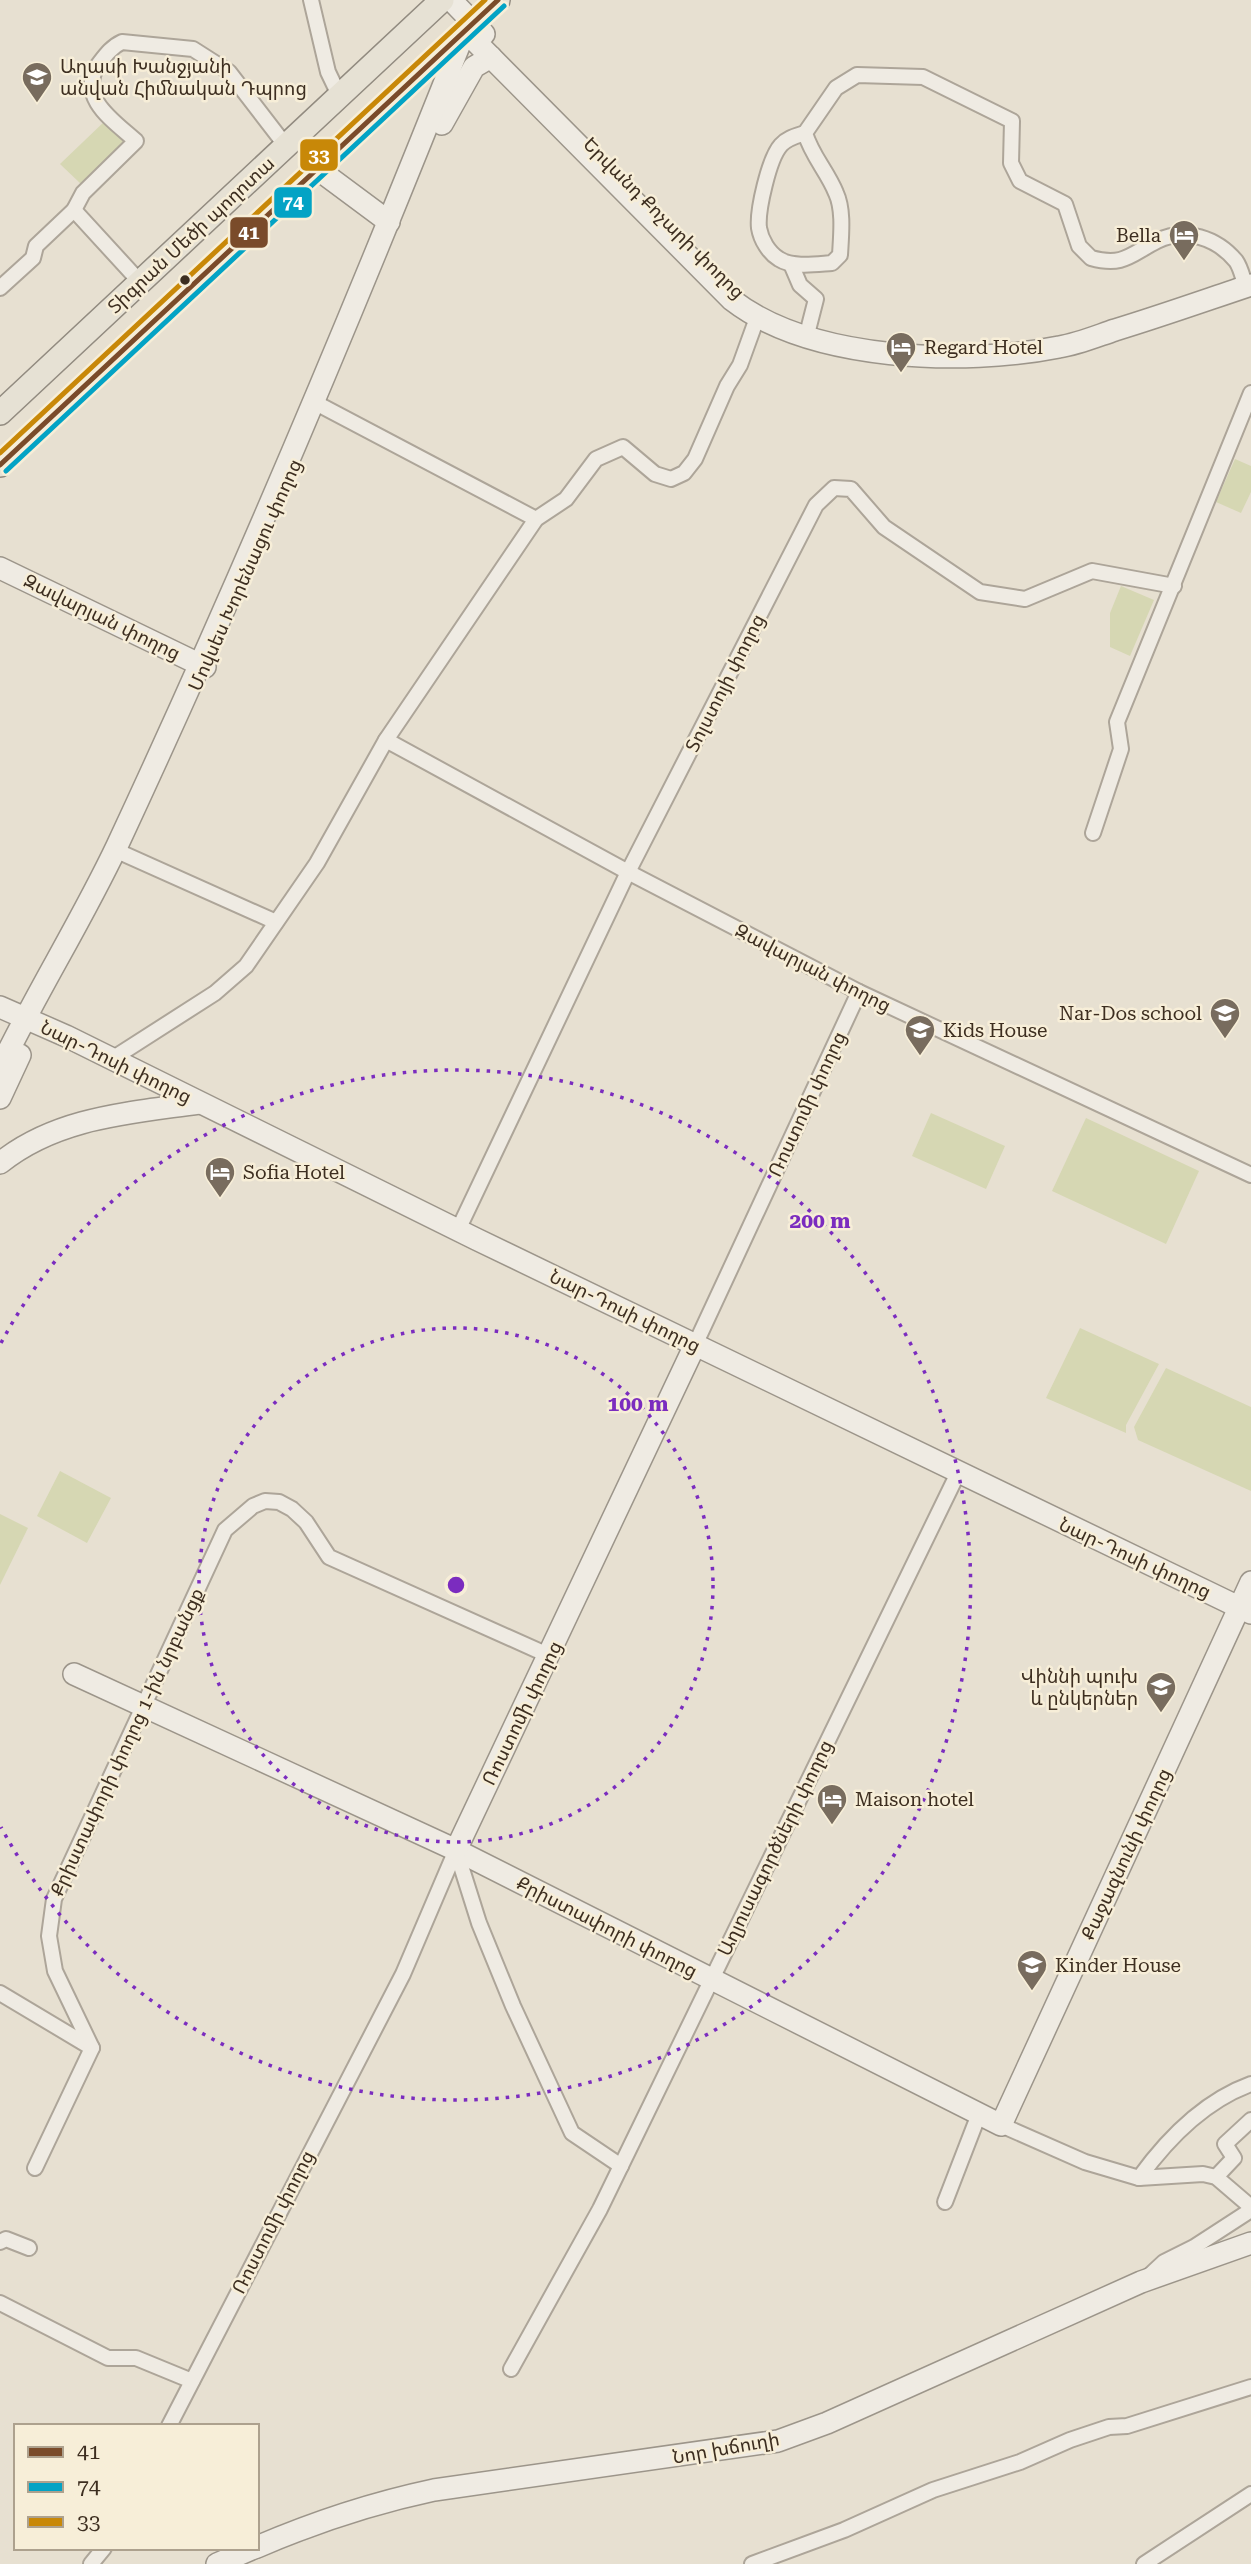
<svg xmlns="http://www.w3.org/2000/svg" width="1251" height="2564" font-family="'Roboto Serif','Noto Sans Armenian',serif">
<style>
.green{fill:#d6d7b3}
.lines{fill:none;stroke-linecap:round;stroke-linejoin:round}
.street-casing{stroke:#ada599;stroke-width:18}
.secondary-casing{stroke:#9c958a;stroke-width:24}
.primary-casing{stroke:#928b80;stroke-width:26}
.street{stroke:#efebe3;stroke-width:14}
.secondary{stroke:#efebe3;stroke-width:21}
.primary{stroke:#e6e1d4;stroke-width:23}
.bus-1-casing{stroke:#f7eed8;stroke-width:10}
.bus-2-casing{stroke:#f7eed8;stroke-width:10}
.bus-3-casing{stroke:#f7eed8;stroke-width:10}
.bus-1{stroke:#7a4b2a;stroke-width:5}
.bus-2{stroke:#03a3c5;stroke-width:5}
.bus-3{stroke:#c88808;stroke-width:5}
.ring{fill:none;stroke:#7b2cbf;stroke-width:3.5;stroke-dasharray:3.5 7}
.bus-dot{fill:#3d2e20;stroke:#f7eed8;stroke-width:2.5}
.labels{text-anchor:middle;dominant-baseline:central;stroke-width:5;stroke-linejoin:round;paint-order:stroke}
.poi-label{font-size:19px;fill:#3d2e20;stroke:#f7eed8;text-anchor:start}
.street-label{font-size:19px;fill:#3d2e20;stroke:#f7eed8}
.centre{fill:#7b2cbf;stroke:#f7eed8;stroke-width:3.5}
.ring-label{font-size:21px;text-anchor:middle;font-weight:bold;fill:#7b2cbf;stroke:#f7eed8;stroke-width:5;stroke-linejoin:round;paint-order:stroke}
.line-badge{stroke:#f7eed8;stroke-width:2.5}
.badge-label{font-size:19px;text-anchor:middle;font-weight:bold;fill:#fff}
</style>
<rect width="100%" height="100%" fill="#e7e0d1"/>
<g class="green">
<path d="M106,120l20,19 -45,45 -21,-20z"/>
<path d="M1235,459l16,7v26l-10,21 -25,-11z"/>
<path d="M1121,586l33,14 -24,56 -20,-9v-34z"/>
<path d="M931,1113l74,33 -19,43 -74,-33z"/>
<path d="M1086,1118l113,53 -33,73 -114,-53z"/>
<path d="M1080,1328l79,36 -33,61v8l-80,-35z"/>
<path d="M1166,1368l85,39v84l-113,-51 -4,-13z"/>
<path d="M60,1471l51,27 -24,45 -50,-27z"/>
<path d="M0,1514l28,14 -28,57z"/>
</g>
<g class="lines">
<g class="street-casing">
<g id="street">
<path d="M311,0l17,72 12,25"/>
<path d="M805,133c-9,3 -18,5 -24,12 -12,13 -24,66 -22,83 2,12 10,25 20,31 14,9 38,5 53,4l8,-8c1,-19 4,-45 -4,-62 -9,-22 -24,-37 -31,-60l31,-45 21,-13 66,2 89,44 -1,42 9,18 45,23 14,42 12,12c33,9 40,-4 66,-17 28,-14 60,-3 79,20 5,7 7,18 10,26"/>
<path d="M74,210l66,72"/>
<path d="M791,264l9,21 16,14 -10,39"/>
<path d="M0,288l33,-30 3,-12 38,-36 9,-17 53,-52c-22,-20 -59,-43 -38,-76 7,-9 13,-18 24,-23l71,7 36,23 57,74"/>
<path d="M314,402l222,117"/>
<path d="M386,740l242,132 231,120 392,183"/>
<path d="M1093,833l28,-84 -4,-27 134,-329"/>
<path d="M115,850l161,72"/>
<path d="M112,1059l103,-66 31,-27 71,-103 69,-123 150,-221 30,-20 30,-40 27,-12 32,27 16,5 13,-6 11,-14 32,-73 13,-21 17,-47"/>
<path d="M458,1230l170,-358 188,-367 18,-17 17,1 33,38 96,65 45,7 67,-28 82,15"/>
<path d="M695,1345l164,-353"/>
<path d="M456,1850l23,73 34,83 59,127 49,33"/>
<path d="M0,1993l92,55"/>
<path d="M1001,2125l84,37 54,16 64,-4 13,3 35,30"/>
<path d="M35,2168l57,-120 -37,-77 -6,-35 5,-37 171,-369 28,-24 12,-5 14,1 13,7 14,13 23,35 221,99"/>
<path d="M1216,2177l18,-19 -9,-14 26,-24"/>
<path d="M1139,2178c29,-40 65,-77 112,-94"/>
<path d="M945,2202l34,-88"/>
<path d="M0,2242l6,-3 23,9"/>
<path d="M1150,2275l14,-13 30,-15 57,-37"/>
<path d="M0,2303l108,55h28l56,23"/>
<path d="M511,2369l89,-160 358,-736"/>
<path d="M169,2426l234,-452 53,-124"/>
<path d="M91,2564l13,-16"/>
<path d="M752,2564l92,-34 89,-40 87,-28 50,-22 39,-13 18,-1 124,-39"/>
<path d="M1144,2564l107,-70"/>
</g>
</g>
<g class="secondary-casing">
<g id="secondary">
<path d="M451,0l33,34"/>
<path d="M442,124l32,-57 17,-10"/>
<path d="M319,170l70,52"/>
<path d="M0,568l205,99"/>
<path d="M0,1007l66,29 410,203 775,374"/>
<path d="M0,1068c36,-75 81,-146 117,-222 125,-268 239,-540 348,-815l267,269c79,61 232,66 327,47 19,-3 38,-11 56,-17 46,-14 91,-30 136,-45"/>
<path d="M0,1098l20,-43"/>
<path d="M0,1163c57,-46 130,-50 199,-60"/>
<path d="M74,1674l382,176 545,275 250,-543"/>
<path d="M456,1850l239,-505"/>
<path d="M257,2547c58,-25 116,-44 177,-57l344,-49 49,-18 314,-141 110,-39"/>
<path d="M217,2564l37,-16"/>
</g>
</g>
<g class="primary-casing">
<g id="primary">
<path d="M0,413l442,-413"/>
<path d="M0,465l498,-465"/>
</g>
</g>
<use href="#street" class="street"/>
<use href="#secondary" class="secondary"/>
<use href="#primary" class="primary"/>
<g class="bus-1-casing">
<path id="bus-1" d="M0,465l498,-465"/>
</g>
<g class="bus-2-casing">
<path id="bus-2" d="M6,471l498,-465"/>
</g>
<g class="bus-3-casing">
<path id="bus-3" d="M0,453l485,-453"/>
</g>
<use href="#bus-1" class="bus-1"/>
<use href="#bus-2" class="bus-2"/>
<use href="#bus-3" class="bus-3"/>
</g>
<g class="ring">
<circle cx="456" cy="1585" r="257"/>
<path d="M1 1343A515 515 0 1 1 1 1827"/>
</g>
<defs>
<g id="school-pin" transform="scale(1.575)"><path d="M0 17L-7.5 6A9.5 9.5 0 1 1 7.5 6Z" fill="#786c5e" stroke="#f7eed8"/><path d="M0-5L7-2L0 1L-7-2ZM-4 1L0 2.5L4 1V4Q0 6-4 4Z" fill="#fff"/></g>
<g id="hotel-pin" transform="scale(1.575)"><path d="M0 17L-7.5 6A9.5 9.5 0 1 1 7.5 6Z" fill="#786c5e" stroke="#f7eed8"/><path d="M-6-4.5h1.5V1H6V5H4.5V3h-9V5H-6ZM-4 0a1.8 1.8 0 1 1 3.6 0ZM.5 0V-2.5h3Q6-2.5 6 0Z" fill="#fff"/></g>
</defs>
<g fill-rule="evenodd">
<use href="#school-pin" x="37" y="77"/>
<use href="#hotel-pin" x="1184" y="235"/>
<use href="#hotel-pin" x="901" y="347"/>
<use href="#school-pin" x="1225" y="1013"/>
<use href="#school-pin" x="920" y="1030"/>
<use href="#hotel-pin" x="220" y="1172"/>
<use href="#school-pin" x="1161" y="1687"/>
<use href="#hotel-pin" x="832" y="1799"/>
<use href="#school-pin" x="1032" y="1965"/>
</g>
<circle class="bus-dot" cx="185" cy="280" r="6"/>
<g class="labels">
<g class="poi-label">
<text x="60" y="66">Աղասի Խանջյանի<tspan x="60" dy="22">անվան Հիմնական Դպրոց</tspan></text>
<text x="1161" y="235" text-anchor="end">Bella</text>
<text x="924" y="347">Regard Hotel</text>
<text x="1202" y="1013" text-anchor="end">Nar-Dos school</text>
<text x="943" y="1030">Kids House</text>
<text x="243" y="1172">Sofia Hotel</text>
<text x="1138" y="1676" text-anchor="end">Վիննի պուխ<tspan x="1138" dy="22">և ընկերներ</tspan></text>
<text x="855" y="1799">Maison hotel</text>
<text x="1055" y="1965">Kinder House</text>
</g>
<g class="street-label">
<text transform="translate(664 218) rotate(45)">Երվանդ Քոչարի փողոց</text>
<text transform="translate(191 235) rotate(-43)">Տիգրան Մեծի պողոտա</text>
<text transform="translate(245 575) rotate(-66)">Մովսես Խորենացու փողոց</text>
<text transform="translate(102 617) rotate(26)">Զավարյան փողոց</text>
<text transform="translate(725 683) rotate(-63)">Տոլստոյի փողոց</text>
<text transform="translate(813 968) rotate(27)">Զավարյան փողոց</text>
<text transform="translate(116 1062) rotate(26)">Նար-Դոսի փողոց</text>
<text transform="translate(807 1104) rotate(-65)">Ռոստոմի փողոց</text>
<text transform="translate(625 1311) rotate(26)">Նար-Դոսի փողոց</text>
<text transform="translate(1135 1558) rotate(25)">Նար-Դոսի փողոց</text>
<text transform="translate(522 1713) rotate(-64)">Ռոստոմի փողոց</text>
<text transform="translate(127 1742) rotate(-65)">Քրիստափորի փողոց 1-ին նրբանցք</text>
<text transform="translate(775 1848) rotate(-64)">Աղյուսագործների փողոց</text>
<text transform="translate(1126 1854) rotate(-65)">Քաջազնունի փողոց</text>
<text transform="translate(607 1927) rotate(27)">Քրիստափորի փողոց</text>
<text transform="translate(273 2222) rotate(-63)">Ռոստոմի փողոց</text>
<text transform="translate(726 2448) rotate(-10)">Նոր խճուղի</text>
</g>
</g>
<circle cx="456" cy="1585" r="10" class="centre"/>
<g class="ring-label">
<text x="820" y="1228">200 m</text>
<text x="638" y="1411">100 m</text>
</g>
<g class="line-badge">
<rect x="299" y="138" width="40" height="34" rx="7" fill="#c88808"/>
<rect x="273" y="186" width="40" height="33" rx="7" fill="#03a3c5"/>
<rect x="229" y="216" width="40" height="33" rx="7" fill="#7a4b2a"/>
</g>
<g class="badge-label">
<text x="319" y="162">33</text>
<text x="293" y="209">74</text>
<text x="249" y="239">41</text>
</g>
<rect x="14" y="2424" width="245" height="126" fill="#f7eed8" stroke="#ada18e" stroke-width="2"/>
<rect x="28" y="2447" width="35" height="10" fill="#7a4b2a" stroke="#ada18e" stroke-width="2"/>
<text x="77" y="2459" font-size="21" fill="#3d2e20">41</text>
<rect x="28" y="2482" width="35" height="10" fill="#03a3c5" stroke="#ada18e" stroke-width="2"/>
<text x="77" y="2494" font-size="21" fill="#3d2e20">74</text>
<rect x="28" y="2517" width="35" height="10" fill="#c88808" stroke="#ada18e" stroke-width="2"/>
<text x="77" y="2529" font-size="21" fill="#3d2e20">33</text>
</svg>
